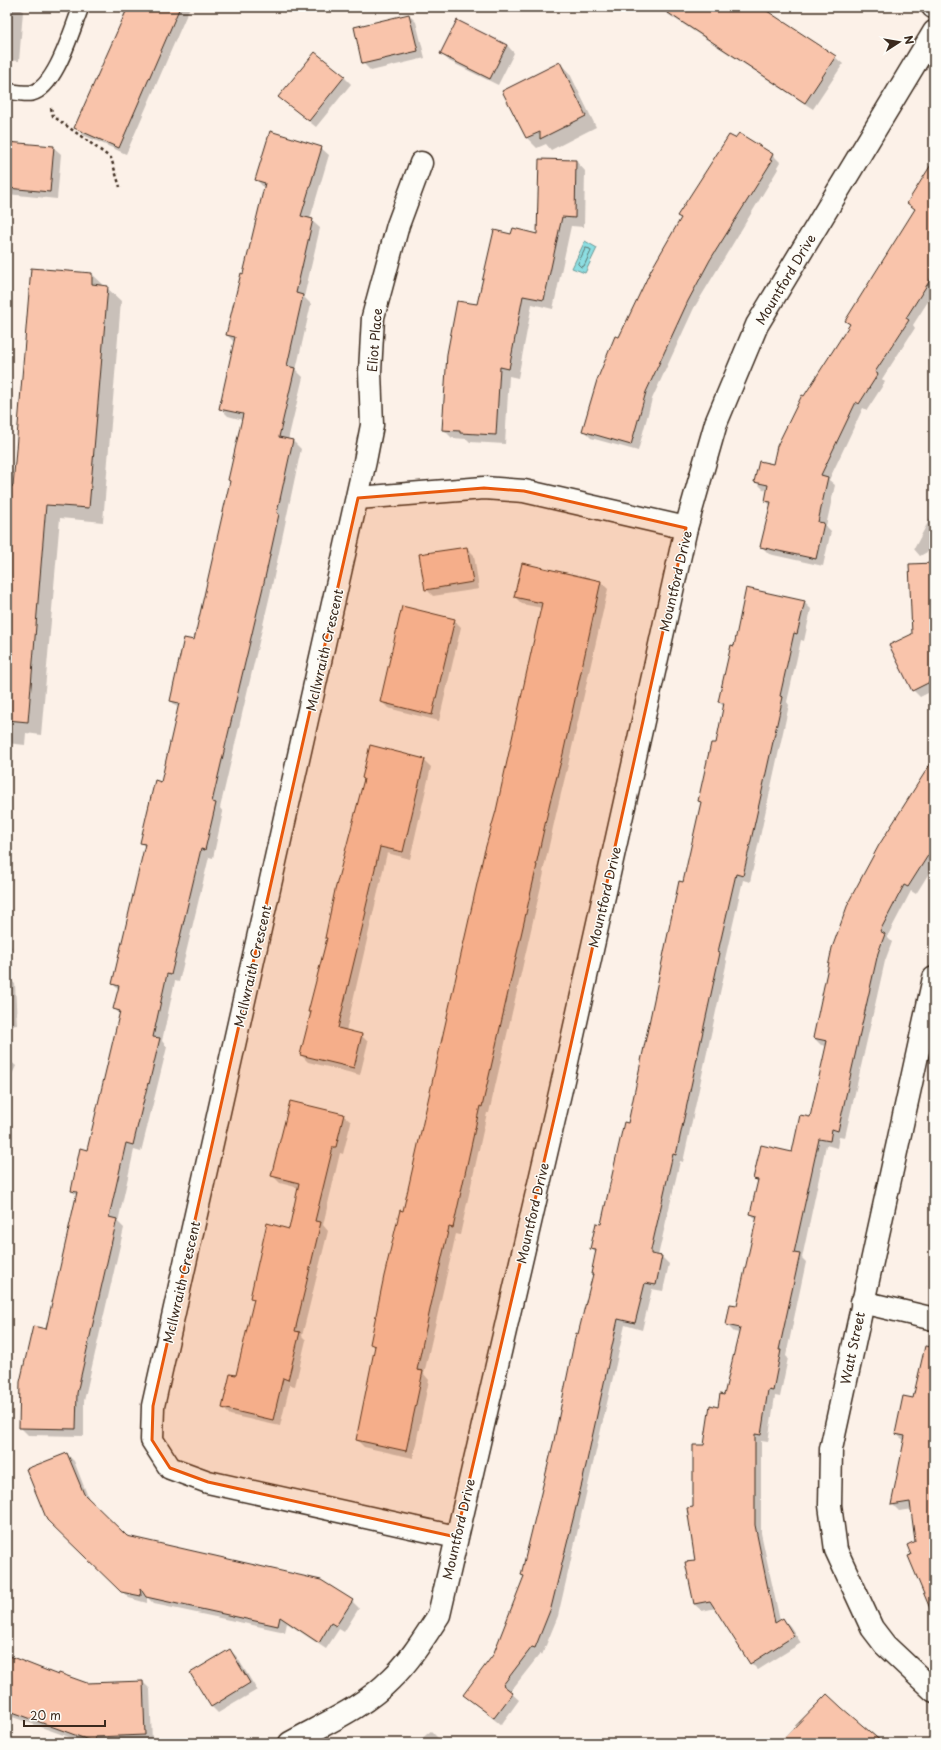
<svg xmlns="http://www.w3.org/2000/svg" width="941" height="1750" font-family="'Playpen Sans',sans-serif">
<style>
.water{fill:#8cdee2;stroke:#6c9694}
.shadow{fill:#0003}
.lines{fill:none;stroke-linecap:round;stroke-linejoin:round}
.shore{stroke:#5b726c;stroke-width:1}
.building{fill:#f9c4ab;stroke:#3b2a1e}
.service-casing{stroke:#3b2a1e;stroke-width:18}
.minor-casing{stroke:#3b2a1e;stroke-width:25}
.secondary-casing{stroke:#3b2a1e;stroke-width:25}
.path{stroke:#3b2a1e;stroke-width:2.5;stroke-dasharray:3 3;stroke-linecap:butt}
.service{stroke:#fdfcf7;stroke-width:15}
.minor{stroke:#fdfcf7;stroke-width:22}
.secondary{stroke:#fdfcf7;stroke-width:22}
.marked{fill:#e8590c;fill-opacity:0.2;stroke:#e8590c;stroke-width:3;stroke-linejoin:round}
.labels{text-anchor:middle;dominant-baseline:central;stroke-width:3;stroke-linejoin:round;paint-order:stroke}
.street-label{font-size:13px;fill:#3b2a1e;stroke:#fdfcf7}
</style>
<rect width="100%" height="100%" fill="#fcf1e8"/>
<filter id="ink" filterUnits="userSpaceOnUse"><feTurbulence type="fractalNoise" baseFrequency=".025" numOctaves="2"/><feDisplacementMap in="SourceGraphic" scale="8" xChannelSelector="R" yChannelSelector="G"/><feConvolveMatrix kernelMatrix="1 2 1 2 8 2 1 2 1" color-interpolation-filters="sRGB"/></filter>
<g filter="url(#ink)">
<path class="water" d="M585,241l12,7 -12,25 -13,-5z"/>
<g class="shadow">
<path d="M7,7h12l4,4 -4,50 -12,-1z"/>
<path d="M127,7h63l-64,147 -43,-19 -7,-7 49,-111 -2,-1z"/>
<path d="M653,7h106l76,50 8,7 -30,45 -153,-100 -1,2z"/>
<path d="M409,15l7,7 9,36 -54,13 -8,-8z"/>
<path d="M507,45l7,8 -16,32 -49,-24 -7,-7z"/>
<path d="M560,63l10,11 26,53 -45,23 -5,-6 -9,4 -10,-10 -23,-46z"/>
<path d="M344,77l7,7 -35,43 -29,-23z"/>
<path d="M739,134l34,21 7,7 -3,5 1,2 -84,139 -42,91 -14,52 -47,-13 -7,-7 35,-92 62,-120 -3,-3z"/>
<path d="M7,143l46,4 8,7 -4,45 -50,-5z"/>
<path d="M321,148l8,7 -19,64 10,9 -16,69 7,7 -15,66 7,7 -15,63 5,1 8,8 -31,146 -50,213 3,4 -10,46 -4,-1 -30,125 -4,-1 -13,60 5,6 -26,105 -7,-2 -16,72 6,6 -40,173v35l-56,-1 -8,-8 27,-97 30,-134 -5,-5 16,-40 32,-136 -5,-6 4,-19 -6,-6 32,-137 -4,-4 21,-60 17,-74 -8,-8 24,-59 36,-160 12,-62 -15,-4 -8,-8 15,-65 -8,-8 17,-60 20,-87 -7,-8z"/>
<path d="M540,160l36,1 9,10 -1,56 -13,-1 -18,83 -21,-5 -14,74 -9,-2 -4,68 -35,-2 -3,-3 -15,-1 -9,-9 35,-124 34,-69 26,-1z"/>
<path d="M934,162v130l-21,33 2,3 -33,51 3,3 -18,28 -4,-2 -34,72 6,5 -9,41 5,5 -8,35 -54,-12 -8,-8 10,-40 -5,-5 2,-11 -5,-1 -7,-7 18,-17 30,-68 46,-72 -4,-4 69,-111 -7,-7z"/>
<path d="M92,274l29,27 -18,221 -43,-4 -19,217 -15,-2 -1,12 -18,-2v-256h7z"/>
<path d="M934,511v37l-14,8 -6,-7z"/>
<path d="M467,548l7,7 5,34 -46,7 -7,-7z"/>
<path d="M522,564l79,18 7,7 -39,172 -12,49 -14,62 1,1 -55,240h-2l-27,122 -4,-1 -32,140 5,6 -16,78 -49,-11 -7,-7 19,-91 -5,-5 33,-132 93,-401 45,-203 -20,-4 -7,-7z"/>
<path d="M934,564v126l-14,7 -7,-7v-56z"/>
<path d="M804,602l7,7 -7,32 -3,-1 -14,62 2,3 -39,177 -7,-2 -18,79 2,2 -44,201 -3,-1 -22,95 4,1 7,7 -6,27 -11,-2 -10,41 -17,-5 -67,291 -16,39 -2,-1 -30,38 9,8 -18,25 -37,-30 30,-40 30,-77 -2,-3 71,-300 -1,-2 4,-20 -4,-4 9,-24 27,-101 74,-320 -2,-3 17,-56 7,-38 -5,-5 16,-55z"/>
<path d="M454,620l7,7 -22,94 -51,-13 -7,-7z"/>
<path d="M424,760l7,7 -21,92 -23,-6 -41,178 15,4 7,7 -8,33 -52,-13 -7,-7 10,-42 -2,-2 56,-231 -2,-2z"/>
<path d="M934,766v99l-18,29 -5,-3 -24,46 5,5 -7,19 -40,176 -6,-1 -2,12 -11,-3 -24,113 4,4 -20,94 2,2 -8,39 -5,-1 -7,46 -7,-1v92l19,88 3,-2 7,7 11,17 -43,27 -7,-7 -35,-55 -14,3 -8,-7v-97l11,-61 20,-50 15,-63 -6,-1 -7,-7 11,-18 19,-87 -6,-6 7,-32 -4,-3 38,-25 18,-36 17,-72 -6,-1 -7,-7z"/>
<path d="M7,941l5,7 -5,3z"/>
<path d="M7,977l8,7 2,41 -10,1z"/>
<path d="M7,1058l9,8 -9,19z"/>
<path d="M343,1115l8,7 -8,32 -3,-1 -17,72 5,6 -26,105 4,4 -11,46 -5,-1 -10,41 -50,-11 -7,-7 14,-32 18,-74 -3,-4 37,-68 10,-42 -19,-5 -7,-7z"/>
<path d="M934,1385v196l-22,-25 4,-14 -4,-33 -13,2 -7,-7 13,-63 -9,-7 18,-35z"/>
<path d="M67,1454l7,7 16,41 37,35 225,64 7,7 -15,24 -5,-3 -13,20 -39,-26 -2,9 -131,-28 -7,-7v6l-18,-5 -82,-79z"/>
<path d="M230,1650l7,7 20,33 -39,23 -7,-7z"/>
<path d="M7,1656l52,21 27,7 57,-2 7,7 2,53 -66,1 -79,-28z"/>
<path d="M866,1728l18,15h-94l75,-14z"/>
<path d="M431,1731l12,12h-27z"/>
</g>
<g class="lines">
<path class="shore" d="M586,248l4,1 1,2 -7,15 -3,1 -3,-3z"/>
</g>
<g class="building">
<path d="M128,7h52l-61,141 -45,-20z"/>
<path d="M659,7h102l75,49 -31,47z"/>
<path d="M409,14l9,37 -56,13 -8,-37z"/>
<path d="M457,20l50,25 -17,34 -50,-25z"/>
<path d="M315,52l30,24 -36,45 -31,-24z"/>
<path d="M560,62l26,54 -46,23v-7l-14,6 -24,-47z"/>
<path d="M270,131l52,16 -21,69 12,3 -17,74 7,2 -16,71 8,2 -16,69 14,3 -16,73 2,1 -16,73 -51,215 4,1 -11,47 -4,-1 -30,126 -4,-1 -14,63 7,1 -11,46 -1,-1 -15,62 -7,-2 -17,74 8,2 -40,174 -1,36 -57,-1 1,-46 13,-56 13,3 31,-137 -6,-1 9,-43 7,2 33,-139 -7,-2 6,-23 -7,-2 33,-140 -5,-1 7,-30 8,-33 6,2 18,-79 -9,-2 14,-63 10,2 36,-159 -2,-1 15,-66 -24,-5 16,-72 -9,-2 15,-62 2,1 22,-91 -10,-3z"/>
<path d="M739,133l34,21 -3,6 2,1 -62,99 -22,41 -42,91 -15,53 -49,-14 15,-51 18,-44 4,1 32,-67 30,-52 -4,-2 52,-81 6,3z"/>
<path d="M7,142l47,4 -4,46 -43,-4z"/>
<path d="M539,159l37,1 -1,58 -13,-1 -18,83 -21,-4 -14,73 -9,-2 -4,68 -36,-2v-2l-18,-1 5,-76 10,-53 20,3 17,-74 17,4 2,-6 24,6z"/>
<path d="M934,160v114l-28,44 3,2 -34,52 3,2 -19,30 -3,-2 -35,73 7,2 -10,45 6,1 -8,36 -56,-12 11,-45 -6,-1 3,-16 -14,-3 5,-21 14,3 4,-18 25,-51 2,1 46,-72 -5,-3 70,-112 -8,-6z"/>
<path d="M31,268l61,5v11l16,2 -19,222 -43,-3 -18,217 -21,-2v-234h6z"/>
<path d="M467,547l6,35 -48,8 -6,-36z"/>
<path d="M522,563l79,18 -38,173 -13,48 -14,63h1l-55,242 -2,-1 -27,122 -4,-1 -18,78 -14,65 6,1 -17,80 -50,-11 19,-94 -5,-2 14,-68 16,-66 3,1 81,-358 12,-42 46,-208 -28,-6z"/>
<path d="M934,563v117l-22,11 -23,-46 23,-11 -3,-70z"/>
<path d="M746,588l59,13 -8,33 -3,-1 -14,63 3,1 -40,179 -7,-2 -18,78 2,1 -44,202 -3,-1 -22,96v4l11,2 -6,29 -11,-2 -10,40 -17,-4 -35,160 -32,129 -16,40 -3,-1 -29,38 10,8 -19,25 -31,-23 30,-40 31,-79 -3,-1 33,-135 22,-107 2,1 15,-60h-2l5,-24 -6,-1 6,-26 5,1 23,-102 4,1 51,-242 4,1 18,-80 -3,-1 13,-58h5l8,-40 -6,-1 13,-57 3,1z"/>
<path d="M402,606l53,13 -23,96 -52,-13z"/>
<path d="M370,745l55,14 -22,93 -23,-5 -15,64 1,1 -28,116 24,6 -8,34 -54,-13 11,-43h-3l19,-74h-2l10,-48 29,-111 -2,-1z"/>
<path d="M934,758v88l-26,41 -4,-2 -24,46 5,3 -7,19 -40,178 -6,-2 -2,12 -11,-2 -25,114 6,1 -21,96h2l-8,41 -5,-1 -7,45 -6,-1v91l20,98 8,-5 11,18 -44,28 -40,-63 -16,3 -9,-42 10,-1 -8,-53 6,-1v-62h11l6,-40 8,2 2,-13 4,1 16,-67 -14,-3 4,-21 7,1 20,-89 -7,-2 8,-34 -5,-1 8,-34 31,7 8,-37 10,2 17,-76 -14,-3 19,-90 17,-47 30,-56z"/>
<path d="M290,1101l54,13 -8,33h-3l-18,74 6,1 -26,109 5,1 -12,48 -5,-2 -10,42 -51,-12 8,-34 6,1 18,-76 -4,-1 17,-75 22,6 10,-46 -28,-7z"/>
<path d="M925,1346l9,1v271l-26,-62 3,-1 -4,-10 8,-4 -5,-39 -19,3 14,-69 -10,-2 8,-38 10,2z"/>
<path d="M67,1453l17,41 43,42 194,44 32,20 -17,26 -5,-3 -12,20 -39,-26 -2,9 -132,-29 -6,-9 1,8 -20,-4 -74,-72 -21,-51z"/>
<path d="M230,1649l20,34 -39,24 -21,-34z"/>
<path d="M7,1655l51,20 1,-2 28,10 56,-2 2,54 -50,2 -1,5 -87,-32z"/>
<path d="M827,1694l15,14 41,35h-104z"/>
</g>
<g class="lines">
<g class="service-casing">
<path id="service" d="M7,91c7,1 17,3 25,2 24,-6 40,-64 49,-86"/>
</g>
<g class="minor-casing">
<g id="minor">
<path d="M421,163l-23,62 -25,92 -3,55 2,53 -7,36 -212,945 -1,34 18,28 38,14 248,55"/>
<path d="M358,498l126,-10 40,3 162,37"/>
<path d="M934,978l-103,471 -1,56 6,45 36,78 13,17 49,46"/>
<path d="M862,1302l72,17"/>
<path d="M290,1743c34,-19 74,-36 101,-64 19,-18 33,-41 48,-64l122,-526 125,-561 30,-105 41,-98 177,-293"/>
</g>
</g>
<g class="secondary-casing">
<path id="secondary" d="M933,7h1"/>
</g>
<path class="path" d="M51,108l2,8 58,42 9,29"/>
<use href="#service" class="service"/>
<use href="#minor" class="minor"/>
<use href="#secondary" class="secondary"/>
</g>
</g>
<path class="marked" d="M484,488l40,3 162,37 -125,561 -105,448 -248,-55 -38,-14 -18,-28 1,-34 205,-908z"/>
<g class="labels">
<g class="street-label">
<text transform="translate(785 279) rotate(-59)">Mountford Drive</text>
<text transform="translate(374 340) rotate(-85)">Eliot Place</text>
<text transform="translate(675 581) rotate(-77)">Mountford Drive</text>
<text transform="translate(324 650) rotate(-77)">McIlwraith Crescent</text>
<text transform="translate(604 897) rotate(-77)">Mountford Drive</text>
<text transform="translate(252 966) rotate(-77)">McIlwraith Crescent</text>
<text transform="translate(532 1213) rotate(-77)">Mountford Drive</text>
<text transform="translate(181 1282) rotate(-77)">McIlwraith Crescent</text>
<text transform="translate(852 1348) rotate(-78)">Watt Street</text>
<text transform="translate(458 1529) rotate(-77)">Mountford Drive</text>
</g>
</g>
<rect width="941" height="1750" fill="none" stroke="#fdfcf7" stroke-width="24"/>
<rect x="12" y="12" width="917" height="1726" fill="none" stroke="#3b2a1e" stroke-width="1.5" filter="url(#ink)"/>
<g transform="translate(899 42) rotate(78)" stroke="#fdfcf7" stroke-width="3" paint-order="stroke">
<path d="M0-3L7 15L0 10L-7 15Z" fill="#3b2a1e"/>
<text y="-6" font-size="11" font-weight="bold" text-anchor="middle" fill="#3b2a1e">N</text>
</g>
<path d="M24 1720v6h81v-6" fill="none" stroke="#3b2a1e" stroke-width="2"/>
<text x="30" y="1720" font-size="12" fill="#3b2a1e" stroke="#fdfcf7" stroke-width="3" paint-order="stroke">20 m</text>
</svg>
